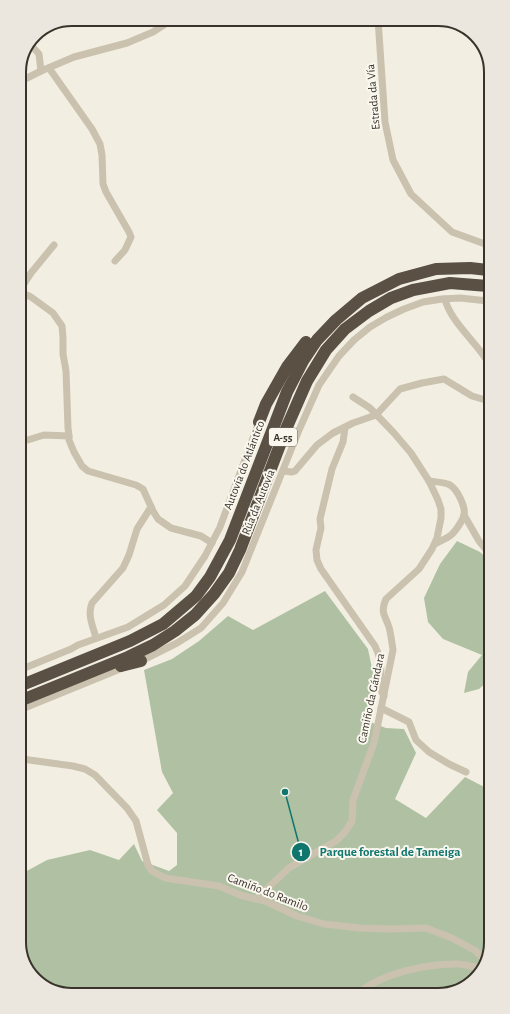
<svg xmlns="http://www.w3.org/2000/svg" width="510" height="1014" font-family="'Alegreya Sans',sans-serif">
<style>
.green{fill:#b0c1a3}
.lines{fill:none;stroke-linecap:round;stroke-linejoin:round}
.minor{stroke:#cac2ae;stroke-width:7}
.motorway{stroke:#5a5044;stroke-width:12}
.labels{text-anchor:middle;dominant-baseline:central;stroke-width:4;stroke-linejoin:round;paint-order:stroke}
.shield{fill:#faf7ef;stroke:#736e66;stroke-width:1}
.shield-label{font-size:11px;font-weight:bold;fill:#39332c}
.street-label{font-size:12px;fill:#39332c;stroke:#faf7ef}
.rim{fill:none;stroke:#39332c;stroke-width:2}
.leader{fill:none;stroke:#0f766e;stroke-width:1.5}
.callout-dot{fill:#0f766e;stroke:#faf7ef;stroke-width:1.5}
.mark-label{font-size:12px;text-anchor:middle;font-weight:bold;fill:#fff}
.callout-label{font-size:13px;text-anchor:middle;font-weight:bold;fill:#0f766e;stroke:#faf7ef;stroke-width:4;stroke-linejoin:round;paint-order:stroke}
</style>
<rect width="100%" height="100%" fill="#f2efe2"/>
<g class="green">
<path d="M457,541l23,11 9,8 1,119 -11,10 -15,4 4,-21 14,-17 -39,-16 -15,-17 -4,-24 16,-34z"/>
<path d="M325,591l43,58 5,24 2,23 -5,26 16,6 18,1 12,24 -21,46 31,19 39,-41 25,13 1,152 -9,30 -24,19 -390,4 -28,-11 -17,-22v-89l24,-13 43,-10 29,10 15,-16 8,17 27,10 8,-6v-32l-20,-23 16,-17 -11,-21 -18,-102 28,-11 27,-18 29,-25 25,14z"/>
</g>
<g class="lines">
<g class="minor">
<path d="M378,19l7,103 8,38 18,34 41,38 33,12 3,1"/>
<path d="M427,19l22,3"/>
<path d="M30,44l9,10 2,17"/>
<path d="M49,68l43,61 8,15 2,11 1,29 3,8 23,40 2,5 -6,13 -10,11"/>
<path d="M19,82l22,-11 33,-14 53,-14 26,-11 20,-13"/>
<path d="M20,290l11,-17 23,-28"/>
<path d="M20,292l11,5 22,16 9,13 1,12v16l3,17 2,57 1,8 -25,-1 -23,7"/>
<path d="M445,299c5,22 31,43 43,63"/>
<path d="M345,428l-2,14 -11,27 -12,50 1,9 -5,22 1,10 4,9 54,77c4,8 6,16 6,25 0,11 -4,14 3,25"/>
<path d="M69,436v4l5,12 8,14 6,5 48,14 7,4 10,22 5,8 13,9 30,8 11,7"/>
<path d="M283,471l9,1 3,-1 22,-26 16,-12 20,-10 23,-8 24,-26 22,-6 22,-4 28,17 17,5"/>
<path d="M429,481c7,1 15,1 21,4 7,4 16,22 14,30 -1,5 -9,17 -13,20 -5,4 -11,6 -16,9"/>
<path d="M464,515l15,26 10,12"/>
<path d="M96,638c-3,-12 -9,-23 -4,-35l31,-35 6,-13 8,-26 14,-22"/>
<path d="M139,662l38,-19 24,-15 22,-25 19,-31 57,-142 20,-45 20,-29 15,-16 16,-13 17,-10 17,-8 19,-7 19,-3 18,-1 28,3"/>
<path d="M22,669l49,-20 7,-4 50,-18 36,-22 21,-19 20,-30 15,-29 39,-105"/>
<path d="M381,708l28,14 7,18 13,12 20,12 17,8"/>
<path d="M22,709l103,-42"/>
<path d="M22,759l51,7 12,3 10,6 32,33 9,13 12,44 4,6 13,7 54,8 21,9 25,6 32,15 27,8 36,4 31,1 35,-1 26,10 24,13 9,10"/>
<path d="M256,899l33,-31 24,-14 23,-13 9,-9 7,-11 1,-21 21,-57 19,-93c-1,-7 -2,-15 -4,-23 -4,-12 -9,-14 -3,-28l33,-30 13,-20 5,-11 4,-20v-9l-3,-9 -9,-19 -18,-28 -17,-20 -24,-25 -17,-11"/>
<path d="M360,992c23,-19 66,-28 96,-28 8,0 18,3 27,5"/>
</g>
<g class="motorway">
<path d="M259,422l7,-18 21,-37 19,-25"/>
<path d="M121,666l20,-5"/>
<path d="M22,685l108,-44 33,-17 33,-28 14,-19 20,-37 57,-148 16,-31 14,-21 19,-20 26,-22 37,-19 37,-10 34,-1 18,2"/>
<path d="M22,700l106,-43 25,-12 22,-14 20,-16 19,-21 15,-21 11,-23 46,-121 21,-48 19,-31 19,-21 24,-18 22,-13 22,-8 37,-7 38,3"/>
</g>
</g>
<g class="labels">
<rect class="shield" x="269" y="428" width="28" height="18" rx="3"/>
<g class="shield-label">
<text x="283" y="437">A-55</text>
</g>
<g class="street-label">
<text transform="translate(373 97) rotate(-95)">Estrada da Vía</text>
<text transform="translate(244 465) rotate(-69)">Autovía do Atlántico</text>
<text transform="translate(258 502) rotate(-68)">Rúa da Autovía</text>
<text transform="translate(371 698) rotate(-78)">Camiño da Gándara</text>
<text transform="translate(268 892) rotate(21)">Camiño do Ramilo</text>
</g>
</g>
<path d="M0 0H510V1014H0ZM72 26H438A46 46 0 0 1 484 72V942A46 46 0 0 1 438 988H72A46 46 0 0 1 26 942V72A46 46 0 0 1 72 26Z" fill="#ebe7df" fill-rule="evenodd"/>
<path class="rim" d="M72 26H438A46 46 0 0 1 484 72V942A46 46 0 0 1 438 988H72A46 46 0 0 1 26 942V72A46 46 0 0 1 72 26Z"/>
<path class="leader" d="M285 792L301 852"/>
<g class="callout-dot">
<circle cx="285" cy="792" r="4"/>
<circle cx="301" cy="852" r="10"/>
</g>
<g class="mark-label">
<text x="301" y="856">1</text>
</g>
<g class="callout-label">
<text x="390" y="856">Parque forestal de Tameiga</text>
</g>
</svg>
